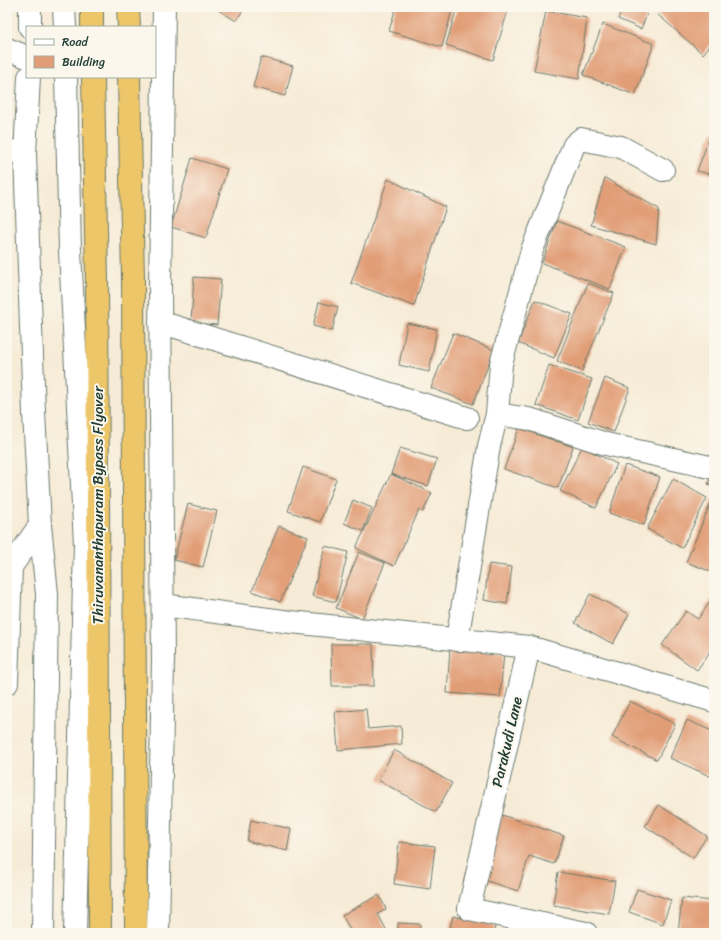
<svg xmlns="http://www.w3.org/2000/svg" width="721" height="940" font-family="Sriracha,sans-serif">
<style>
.building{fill:#e19d76}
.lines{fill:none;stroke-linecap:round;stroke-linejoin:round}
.minor-casing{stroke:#6a7a6d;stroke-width:24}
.tertiary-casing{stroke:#6a7a6d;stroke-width:24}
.trunk-casing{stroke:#6a7a6d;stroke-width:24}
.minor{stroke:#fff;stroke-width:22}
.tertiary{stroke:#fff;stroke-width:22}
.trunk{stroke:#ecc669;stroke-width:22}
.labels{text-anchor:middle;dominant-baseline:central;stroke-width:4;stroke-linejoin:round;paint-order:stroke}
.street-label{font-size:15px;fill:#1f3d34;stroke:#fbf7ec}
</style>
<rect width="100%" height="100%" fill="#fbf7ec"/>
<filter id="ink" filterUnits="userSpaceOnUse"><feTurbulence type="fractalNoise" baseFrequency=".025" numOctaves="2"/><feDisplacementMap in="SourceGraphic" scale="8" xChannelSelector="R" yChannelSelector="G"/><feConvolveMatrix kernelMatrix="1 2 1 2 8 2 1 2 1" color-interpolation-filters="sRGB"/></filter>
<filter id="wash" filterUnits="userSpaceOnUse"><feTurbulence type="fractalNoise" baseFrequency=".012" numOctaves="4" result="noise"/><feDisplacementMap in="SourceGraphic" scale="16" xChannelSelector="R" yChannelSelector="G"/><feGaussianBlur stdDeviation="0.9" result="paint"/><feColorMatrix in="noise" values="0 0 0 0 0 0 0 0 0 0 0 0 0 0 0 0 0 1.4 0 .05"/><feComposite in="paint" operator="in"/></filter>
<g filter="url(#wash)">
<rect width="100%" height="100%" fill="#f6ebd6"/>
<g id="blocks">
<g class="building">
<path d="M214,7h31l-9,14z"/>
<path d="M396,7h57l-11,40 -53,-16z"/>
<path d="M457,7h52l-16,53 -47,-15z"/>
<path d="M623,7h27l-9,22 -23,-10z"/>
<path d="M663,7h51v34l-11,13 -46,-40z"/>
<path d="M546,11l41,7 -8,61 -45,-8z"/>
<path d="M603,24l51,20 -19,51 -52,-20z"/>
<path d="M261,57l32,9 -8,30 -32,-9z"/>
<path d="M712,131l2,1v43l-17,-4z"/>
<path d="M192,158l35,11 -21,69 -35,-11z"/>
<path d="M605,178l54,31 -3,35 -65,-19z"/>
<path d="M388,179l58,28 -32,99 -63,-23z"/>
<path d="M557,221l69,26 -16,42 -68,-26z"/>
<path d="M194,277l27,2 -4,46 -26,-2z"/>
<path d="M588,283l26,10 -32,78 -25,-10z"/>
<path d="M535,300l37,14 -18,44 -36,-15z"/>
<path d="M319,302l19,5 -6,24 -19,-5z"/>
<path d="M407,323l30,6 -8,43 -30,-7z"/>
<path d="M453,333l41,17 -21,54 -42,-16z"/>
<path d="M549,365l43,14 -14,41 -42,-15z"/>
<path d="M605,378l25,10 -16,44 -26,-10z"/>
<path d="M519,428l54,19 -15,41 -54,-19z"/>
<path d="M582,447l35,17 -21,44 -36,-17z"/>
<path d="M400,448l37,11 -9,27 -37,-12z"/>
<path d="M625,465l35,12 -16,48 -35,-12z"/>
<path d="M303,467l33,12 -16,43 -32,-11z"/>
<path d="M391,474l41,19 -9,19 -4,-2 -25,56 -38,-18z"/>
<path d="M711,477l3,1v8l-6,-2z"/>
<path d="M673,479l34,19 -25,50 -35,-19z"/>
<path d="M714,495v71l-2,6 -26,-10z"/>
<path d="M353,500l19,8 -9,23 -19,-8z"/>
<path d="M188,504l29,7 -14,56 -29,-7z"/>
<path d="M279,526l29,11 -28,65 -28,-11z"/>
<path d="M325,546l23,6 -12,50 -24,-6z"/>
<path d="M359,552l26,11 -23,56 -26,-11z"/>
<path d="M489,564l23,3 -5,37 -23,-4z"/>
<path d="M590,594l39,20 -16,30 -38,-21z"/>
<path d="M714,596v50l-17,24 -35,-25 24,-34 12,8z"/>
<path d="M331,644h42l1,42h-42z"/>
<path d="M450,648l54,5 -4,44 -53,-4z"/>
<path d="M630,701l45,23 -18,36 -45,-23z"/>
<path d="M366,709l2,20 33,-3 1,18 -64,6 -3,-38z"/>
<path d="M687,720l27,12v46l-44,-20z"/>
<path d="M394,750l58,33 -16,29 -58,-32z"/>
<path d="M659,805l48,31 -14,22 -48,-32z"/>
<path d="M502,815l62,21 -10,28 -25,-8 -11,35 -37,-12z"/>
<path d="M251,820l40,9 -4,22 -40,-10z"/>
<path d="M399,842l36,4 -5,43 -36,-5z"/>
<path d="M558,872l57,9 -6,33 -56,-9z"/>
<path d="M637,889l34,11 -8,24 -34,-12z"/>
<path d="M379,895l7,14 -8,5 10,19h-36l-10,-18z"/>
<path d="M682,898l32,3v25h-3v7h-33z"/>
<path d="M453,916l42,9 -1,8h-45z"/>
<path d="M398,923l22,1v9h-22z"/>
</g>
</g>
</g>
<g filter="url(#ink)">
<use href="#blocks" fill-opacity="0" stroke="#6a7a6d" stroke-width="1"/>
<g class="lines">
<g class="minor-casing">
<g id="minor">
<path d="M7,49l20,8"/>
<path d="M7,150l18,4"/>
<path d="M663,170l-42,-23 -40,-8 -7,6 -42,105 -31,114 -4,50 32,5 77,25 108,24"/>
<path d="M160,322l307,96"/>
<path d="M163,605l128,17 238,25"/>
<path d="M457,640l32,-194 8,-32"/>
<path d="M7,683l4,-116 29,-42"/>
<path d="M586,933l-117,-24 60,-262 185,54"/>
</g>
</g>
<g class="tertiary-casing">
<g id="tertiary">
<path d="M30,7v20"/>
<path d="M64,7l1,20"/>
<path d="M29,77l-4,77 9,259 6,112 7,69 -4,339"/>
<path d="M66,77l4,174 15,293 -10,389"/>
<path d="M158,933l5,-273 -3,-372 4,-281"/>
</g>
</g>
<g class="trunk-casing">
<g id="trunk">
<path d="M92,7v20"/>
<path d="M128,7l1,20"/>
<path d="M93,77l4,204 3,652"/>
<path d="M129,77l4,202 3,654"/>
</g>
</g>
<use href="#minor" class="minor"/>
<use href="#tertiary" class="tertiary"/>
<use href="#trunk" class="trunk"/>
</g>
</g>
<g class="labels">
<g class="street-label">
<text transform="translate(98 505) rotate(-90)">Thiruvananthapuram Bypass Flyover</text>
<text transform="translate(507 742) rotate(-77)">Parakudi Lane</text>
</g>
</g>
<rect width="721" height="940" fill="none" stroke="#fbf7ec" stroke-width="24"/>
<rect x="26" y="26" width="130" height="52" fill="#fbf7ec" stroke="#a3ada2"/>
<rect x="34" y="39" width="20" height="6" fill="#ffffff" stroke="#a3ada2"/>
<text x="62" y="46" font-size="12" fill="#1f3d34">Road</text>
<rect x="34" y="56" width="20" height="12" fill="#e19d76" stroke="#a3ada2"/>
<text x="62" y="66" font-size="12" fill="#1f3d34">Building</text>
</svg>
